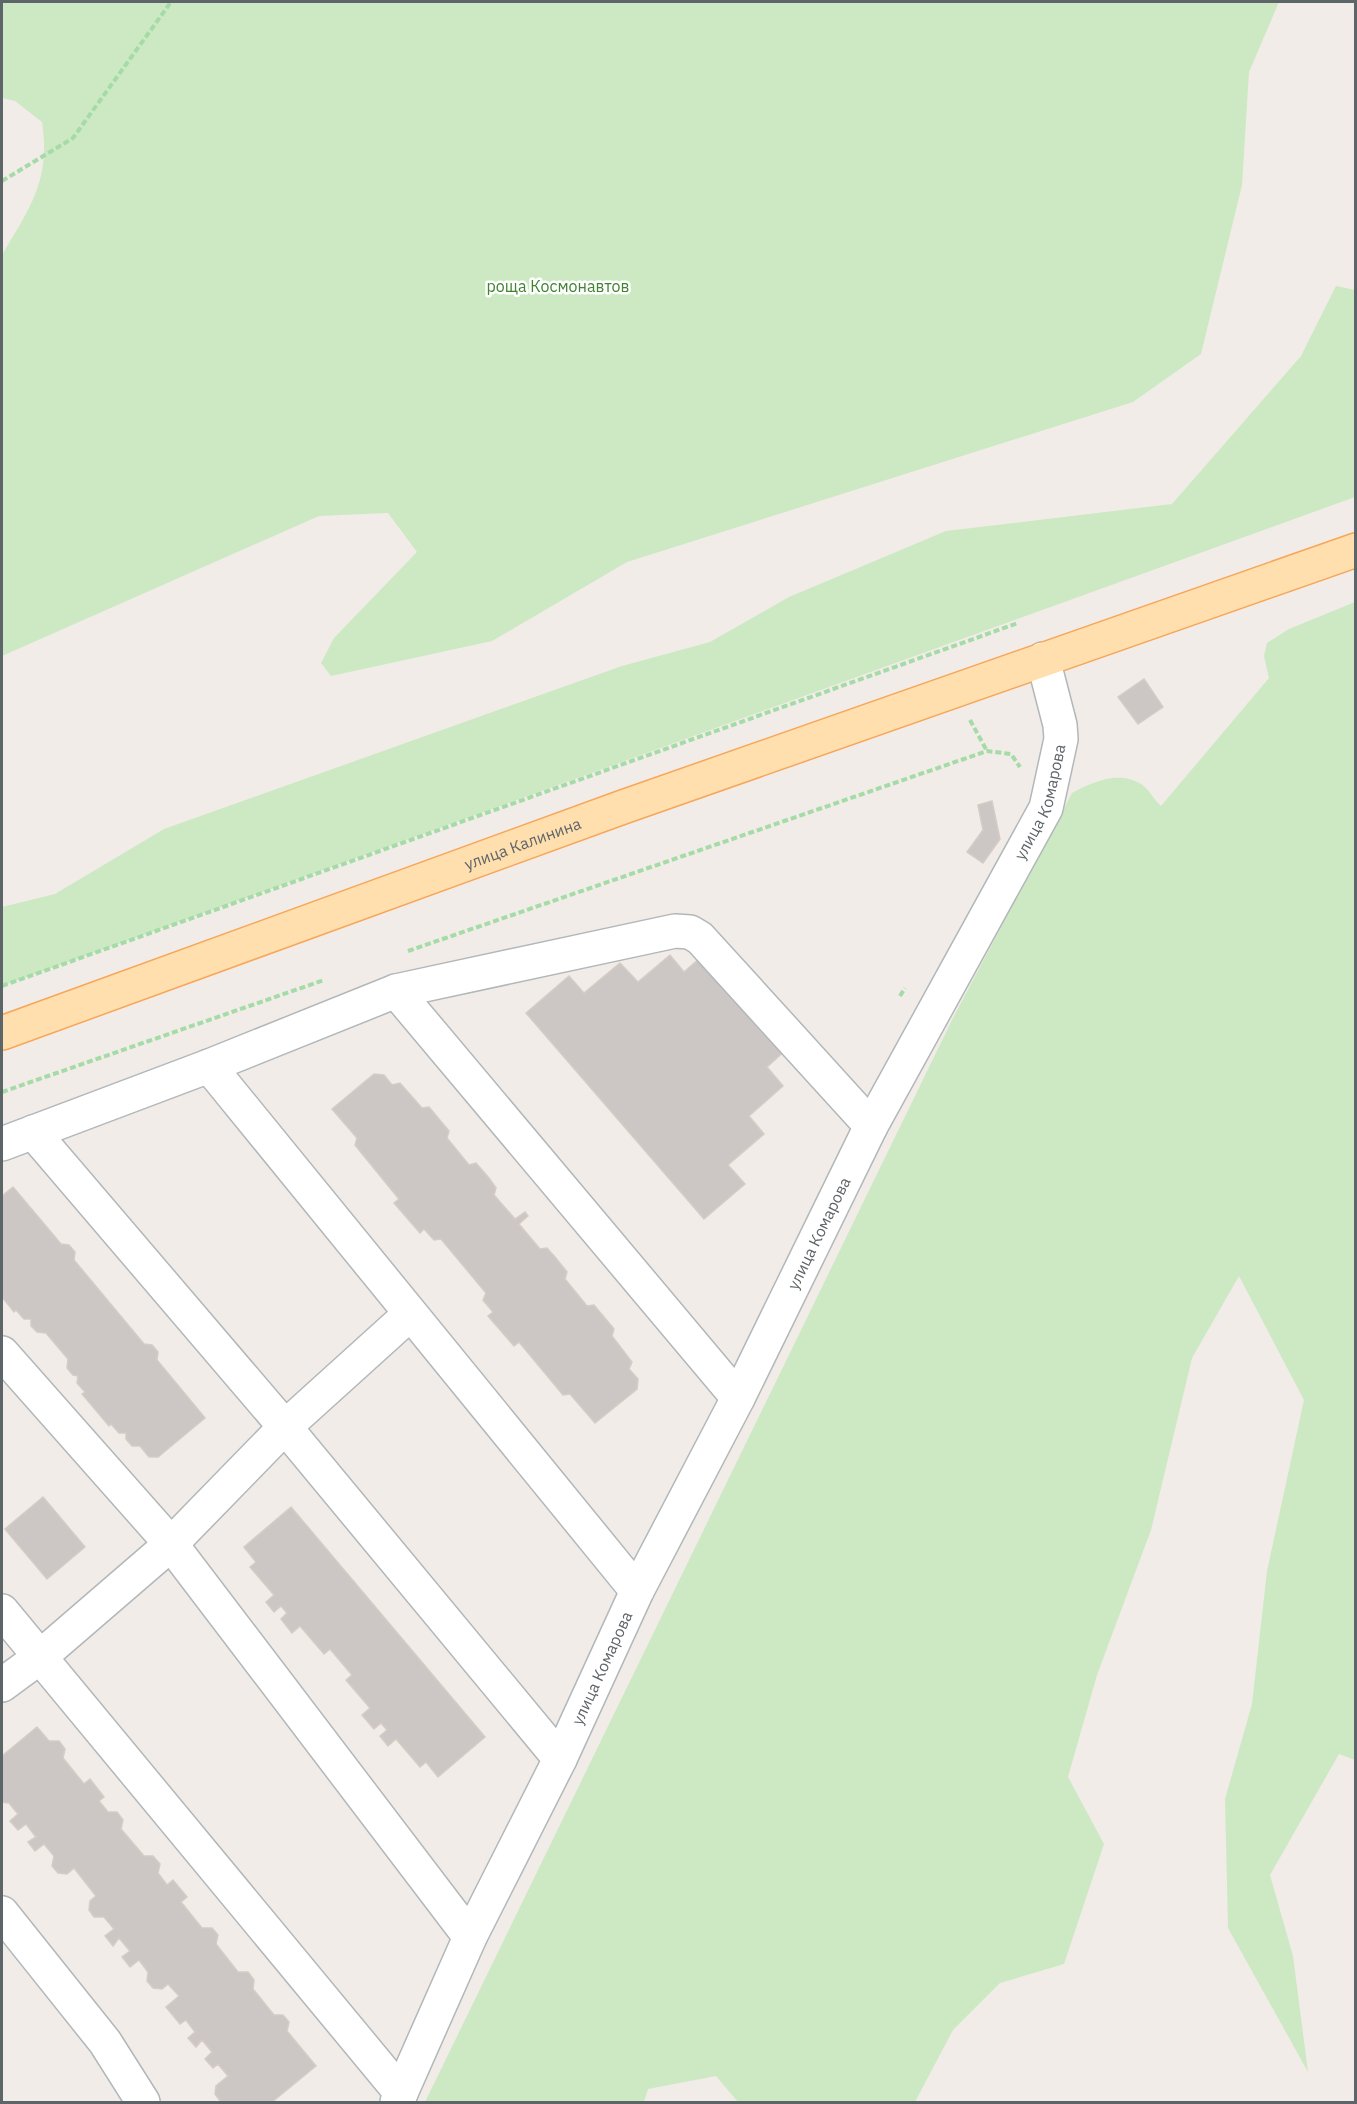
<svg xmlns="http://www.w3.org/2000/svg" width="1357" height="2104" font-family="'IBM Plex Sans',sans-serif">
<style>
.green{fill:#cce9c3}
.building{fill:#ccc7c4;stroke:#d6ccc5;stroke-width:1.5}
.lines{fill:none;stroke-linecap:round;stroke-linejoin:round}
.minor-casing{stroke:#b2b7ba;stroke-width:36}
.major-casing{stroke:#f7a65a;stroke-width:36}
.path{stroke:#a5dba7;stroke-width:4;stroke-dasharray:6 3;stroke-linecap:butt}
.minor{stroke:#fff;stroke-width:33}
.major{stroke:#ffdfae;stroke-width:33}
.labels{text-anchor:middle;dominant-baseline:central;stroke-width:5;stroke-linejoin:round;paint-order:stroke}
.park-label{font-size:16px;fill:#418331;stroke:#fff}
.street-label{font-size:16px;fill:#5e6568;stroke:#fff}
</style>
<rect width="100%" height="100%" fill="#f1ece7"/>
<g class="green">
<path d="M2,2h1277l-30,70 -7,113 -41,169 -68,48 -506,160 -135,79 -161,35 -10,-13 13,-25 83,-86 -29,-39 -69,3 -317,140v-401c28,-48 49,-75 40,-133l-27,-21 -13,-3z"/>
<path d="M1336,286l19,4v207l-1353,489v-79l53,-13 109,-65 458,-163 88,-24 79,-45 157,-66 226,-27 129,-148z"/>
<path d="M1355,602v1158l-16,-6 -69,121 23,81 15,116 -80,-144 -3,-129 27,-95 15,-133 37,-171 -65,-124 -47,82 -41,172 -54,145 -29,102 36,67 -40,120 -64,19 -47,47 -38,72h-177l-22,-26 -68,13 -4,13h-219l528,-1084 119,-225c20,-11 47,-23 69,-9 8,5 13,16 20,22l108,-128 -5,-22 3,-13 22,-14z"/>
</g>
<g class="building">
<path d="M1144,679l19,28 -25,17 -20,-27z"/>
<path d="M992,801l8,38 -17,24 -16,-11 16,-22 -5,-25z"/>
<path d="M717,943l82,95 -32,29 16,19 -34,30 15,18 -36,31 17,19 -41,35 -178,-206 43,-37 15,17 36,-30 18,19 32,-27 14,17z"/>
<path d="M374,1074l10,1 8,10 8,-2 22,25 7,-1 20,24 -2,7 22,27 7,-2 13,15 7,10 -2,7 21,24 10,-7 3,4 -9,8 21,25 7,-1 8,9 12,15 -2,7 22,27 7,-1 20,24 -2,7 20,26 -3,7 9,10 -1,10 -42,34 -25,-29 -7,1 -44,-53 -5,4 -26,-30 5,-4 -10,-12 3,-7 -45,-54 -7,1 -10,-11 -4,4 -26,-30 5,-4 -44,-54 2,-7 -25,-29z"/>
<path d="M13,1187l48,57 8,1 6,7 -1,8 70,84 8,1 6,7 -1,8 48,58 -47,39h-9l-9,-11h-8l-6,-7v-6h-7l-8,-9 -2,2 -27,-32 3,-2 -8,-9 1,-7 -5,-1 -6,-7 1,-9 -22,-26 -9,-1 -6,-6v-7h-7l-8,-9 -2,2 -12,-15v-101z"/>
<path d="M43,1497l42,50 -38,32 -42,-50z"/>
<path d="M291,1507l194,230 -47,40 -12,-15 -6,5 -24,-28 -8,7 -8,-10 7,-6 -6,-7 -7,6 -12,-14 8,-7 -24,-28 6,-5 -22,-26 -6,5 -24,-28 -8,7 -11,-14 6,-6 -6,-7 -7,6 -8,-10 8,-7 -24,-28 6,-5 -12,-15z"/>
<path d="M37,1727l12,14h10l6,8 -2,9 21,26 6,-5 14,18 -5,4 9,11h9l6,8 -2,9 23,27h9l7,8 -2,9 9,12 6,-5 14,17 -6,5 21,26h10l6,7 -2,9 22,28h10l6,8 -1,9 21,26h9l6,7 -2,9 29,35 -44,36h-51l-6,-8 1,-8 12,-10 -10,-12 -5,4 -8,-9 7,-7 -10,-12 -6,7 -8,-9 7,-6 -9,-12 -6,4 -14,-17 13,-11 -11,-12 -6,5 -9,-1 -6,-7 1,-9 -9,-12 -9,7 -8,-10 8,-6 -11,-13 -6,8 -8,-10 9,-7 -10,-12h-10l-5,-7 1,-9 6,-5 -22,-28 -7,6 -9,-1 -6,-7 2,-10 -10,-12 -9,7 -7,-9 8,-5 -10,-13 -8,6 -8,-9 8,-7 -9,-11 -7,-1v-46z"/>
</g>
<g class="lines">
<g class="minor-casing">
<g id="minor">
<path d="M396,991l342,407"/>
<path d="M209,1066l428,525"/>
<path d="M33,1132l252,295 275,332"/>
<path d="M2,1144l207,-78 187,-75 279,-60 15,1 10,6 171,188"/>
<path d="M2,1353l169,191 299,393"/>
<path d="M2,1611l399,482"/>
<path d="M2,1685l38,-28 131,-113 114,-117 125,-113"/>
<path d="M2,1913l103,129 38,60"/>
<path id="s1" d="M397,2102l73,-165 90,-178 77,-168 101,-193 133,-272 175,-318 15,-69 -1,-14 -17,-66"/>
</g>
</g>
<g class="major-casing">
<g id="major">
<path id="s2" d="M2,1033l621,-226 733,-257"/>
</g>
</g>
<g class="path">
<path d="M2,181l71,-43 98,-136"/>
<path d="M970,720l17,31"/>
<path d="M408,951l579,-200 24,3 9,13"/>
<path d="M2,986l1016,-363"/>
<path d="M900,996l5,-8"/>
<path d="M2,1092l322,-112"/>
</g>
<use href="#minor" class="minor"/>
<use href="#major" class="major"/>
</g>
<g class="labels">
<g class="park-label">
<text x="558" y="286">роща Космонавтов</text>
</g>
<g class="street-label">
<text stroke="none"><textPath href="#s1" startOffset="1452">улица Комарова</textPath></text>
<text stroke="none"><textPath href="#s2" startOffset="554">улица Калинина</textPath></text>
<text stroke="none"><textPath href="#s1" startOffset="966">улица Комарова</textPath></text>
<text stroke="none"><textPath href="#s1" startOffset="480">улица Комарова</textPath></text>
</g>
</g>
<rect width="1357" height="2104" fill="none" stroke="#5e6568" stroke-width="6"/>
</svg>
